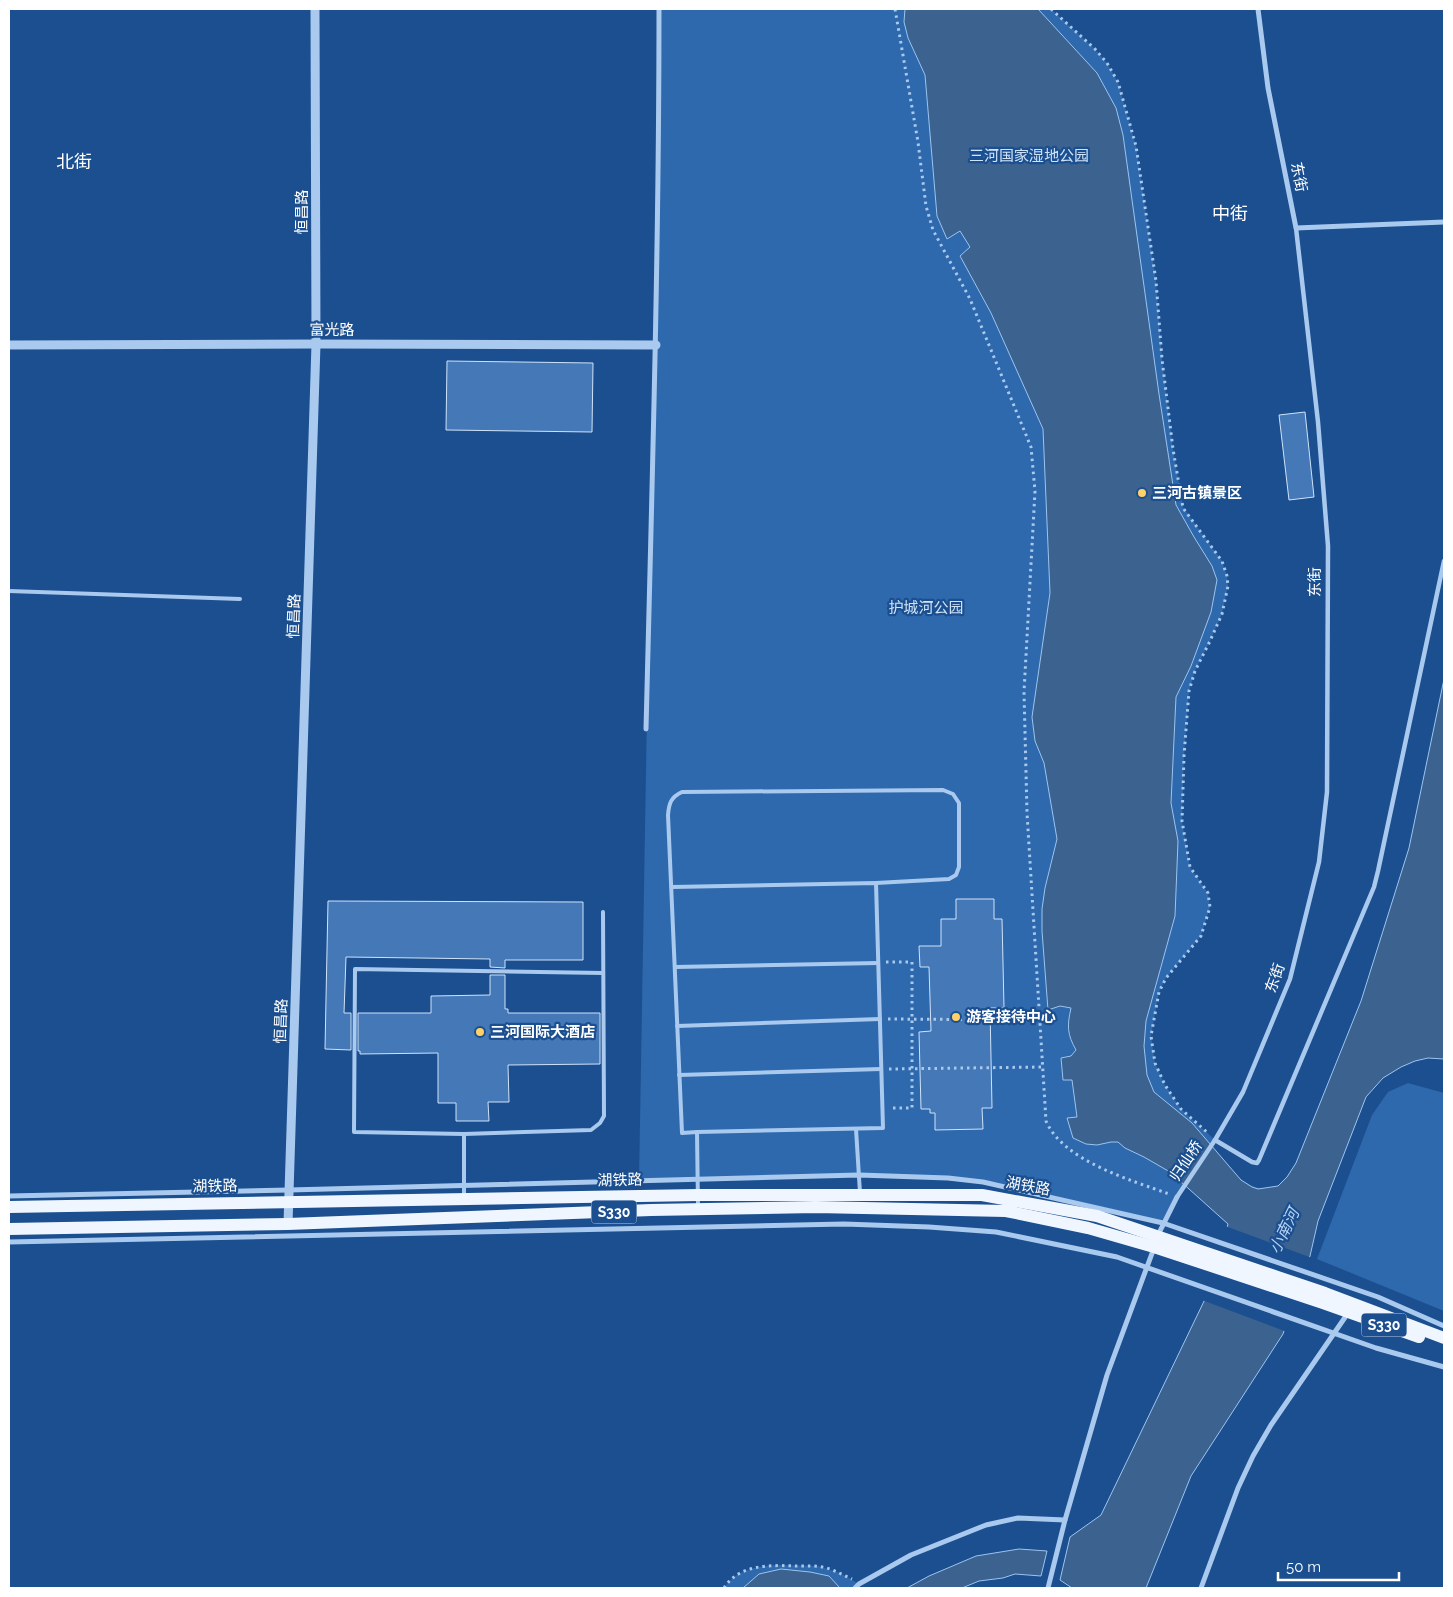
<svg xmlns="http://www.w3.org/2000/svg" width="1453" height="1597" font-family="Raleway,'Noto Sans SC',sans-serif">
<style>
.green{fill:#2e69ad}
.water{fill:#3c6290;stroke:#9cc4f0}
.pier{fill:#1b4f8f}
.building{fill:#4478b7;stroke:#cfe3fa}
.lines{fill:none;stroke-linecap:round;stroke-linejoin:round}
.path{stroke:#a9c9ee;stroke-width:3;stroke-dasharray:2.5 4;stroke-linecap:butt}
.service{stroke:#a9c9ee;stroke-width:4}
.pedestrian{stroke:#a9c9ee;stroke-width:4.5}
.minor{stroke:#a9c9ee;stroke-width:5}
.tertiary{stroke:#a9c9ee;stroke-width:9}
.primary{stroke:#f0f6ff;stroke-width:12}
.poi-dot{fill:#ffd166;stroke:#1b4f8f;stroke-width:2}
.labels{text-anchor:middle;dominant-baseline:central;stroke-width:4.5;stroke-linejoin:round;paint-order:stroke}
.shield{fill:#1b4f8f;stroke:#bbcadd;stroke-width:1}
.shield-label{font-size:14px;font-weight:bold;fill:#fff}
.park-label{font-size:15px;fill:#cfe3fa;stroke:#1b4f8f}
.street-label{font-size:15px;fill:#fff;stroke:#1b4f8f}
.poi-label{font-size:15px;font-weight:bold;fill:#fff;stroke:#1b4f8f;text-anchor:start}
.water-label{font-size:16px;font-style:italic;fill:#b5d3f5;stroke:#1b4f8f}
.quarter-label{font-size:18px;fill:#fff;stroke:#1b4f8f}
</style>
<rect width="100%" height="100%" fill="#1b4f8f"/>
<g class="green">
<path d="M659,9h392l44,40 12,14 11,19 18,64 20,135 6,78 11,90 10,58 39,54 5,15 1,10 -6,28 -12,27 -15,30 -6,20 -5,65 -2,65 8,46 18,26 2,14 -9,29 -35,42 -7,14 -8,44 4,27 10,22 16,24 34,31 -3,6c14,16 31,46 57,42 4,-1 7,-1 10,-3 8,-6 12,-15 17,-22l65,-162 48,-153 35,-169v380l-16,-1 -13,3 -14,6 -18,11 -17,19 -48,124 -8,35 -27,78 -92,142 -45,112h-74l-12,-8 10,-43 31,-22 106,-220 21,-71 -43,-39 -22,38 -180,-41 -124,-7 -220,6z"/>
<path d="M1408,1083l36,10v218l-127,-52 55,-144 16,-23z"/>
<path d="M778,1565l40,1 22,7 19,11 -4,4h-131c12,-19 33,-22 54,-23z"/>
</g>
<g class="water">
<path d="M905,9h133l59,64 19,35 7,27 36,259 17,111 18,32 18,29 5,14 -6,32 -20,54 -15,31 -5,106 7,38 -3,75 -29,105 -2,25 3,29 7,17 38,31 49,57 11,7 6,2 20,-3 9,-9 9,-14 65,-162 48,-153 35,-169v380l-16,-1 -13,3 -14,6 -18,11 -17,19 -48,124 -8,35 -27,78 -92,142 -45,112h-74l-12,-8 10,-43 31,-22 106,-220 21,-71 -58,-52 -26,-15 -19,-9 -7,-6h-7l-14,3 -11,-1 -13,-6 -6,-20 10,-1 -5,-37h-9l-2,-22 10,-2 5,-6c-9,-16 -9,-24 -5,-42l-11,-2 -12,4 -6,-79v-22l3,-21 12,-49 -13,-76 -9,-22 -3,-24 18,-124 -7,-164 -52,-116 -31,-57 10,-9 -10,-16 -13,8 -10,-23 -12,-141 -17,-37 -4,-16z"/>
<path d="M1019,1549l28,2 -6,25 -26,-2 -12,4 -24,3 -17,7h-55l22,-12 47,-20z"/>
<path d="M781,1569l29,3 19,4 11,12h-97l16,-14z"/>
</g>
<path class="pier" d="M1225,1226l87,32 -25,74 -85,-32z"/>
<g class="building">
<path d="M447,361l146,2 -1,69 -146,-2z"/>
<path d="M1305,412l9,85 -25,3 -10,-85z"/>
<path d="M956,899h38v20h8l2,89h-14l2,100h-10l1,21 -48,1v-17h-5v-4h-9l-2,-77 12,-1 -2,-64h-9l-1,-21h22v-27h15z"/>
<path d="M328,901l255,1v58h-78v8l-15,-1v-8l-144,-2 -2,56h7v37l-26,-1z"/>
<path d="M490,975h15v34h3v4h92v51l-92,1 1,37h-21l1,19h-33v-18h-18v-50l-78,1v-3h-2v-38h73v-17l59,-1z"/>
</g>
<g class="lines">
<g class="path">
<path d="M895,9l23,133 8,64 7,24 37,69 61,148 4,44 -11,201 3,121 19,308c17,40 85,59 123,73"/>
<path d="M1051,9l44,40 12,14 11,19 18,64 20,135 6,78 11,90 10,59 39,53 5,15 1,10 -6,28 -12,27 -15,30 -6,20 -5,65 -2,65 8,46 18,26 2,14 -9,29 -35,42 -7,14 -8,44 4,27 10,22 16,24 28,25"/>
<path d="M886,962h26v146h-22"/>
<path d="M888,1019l152,1"/>
<path d="M889,1069l154,-2"/>
<path d="M724,1588c15,-24 46,-23 71,-22 12,0 24,-1 35,3 8,3 15,7 22,10"/>
</g>
<g class="service">
<path d="M9,591l231,8"/>
<path d="M672,887l204,-4 7,245 -186,4 1,75"/>
<path d="M675,967l203,-4"/>
<path d="M677,1026l203,-7"/>
<path d="M679,1075l202,-6"/>
<path d="M856,1129l4,64"/>
<path d="M697,1132l-15,1 -14,-318c1,-12 3,-18 14,-23l261,-2 10,4 6,9v64l-3,8 -7,4 -73,4"/>
<path d="M464,1134l-110,-2 1,-163 248,4"/>
<path d="M464,1197v-63l127,-4 9,-7 4,-7 -1,-204"/>
</g>
<g class="pedestrian">
<path d="M1215,1140l37,22 5,1 2,-3 115,-273 4,-16 66,-310"/>
<path d="M1177,1197l38,-57 28,-48 47,-113 29,-117 8,-70 1,-246 -10,-124 -22,-194"/>
</g>
<g class="minor">
<path d="M1258,9l10,79 28,140 148,-6"/>
<path d="M646,729c6,-240 13,-480 13,-720"/>
<path d="M9,1196l280,-6 570,-15 89,3 35,4 180,41 215,74 66,29"/>
<path d="M1158,1235l19,-38"/>
<path d="M9,1242l835,-18 85,3 67,5 121,25 259,91 68,19"/>
<path d="M855,1588l4,-4 52,-29 75,-30 32,-7 47,2"/>
<path d="M1048,1588l17,-68 42,-145 47,-127"/>
<path d="M1201,1588l37,-100 15,-32 18,-31 77,-112"/>
</g>
<g class="tertiary">
<path d="M9,345l307,-1 340,1"/>
<path d="M288,1224l28,-880 -1,-335"/>
</g>
<g class="primary">
<path d="M9,1207l689,-12h284l115,21 228,77 119,45"/>
<path d="M9,1229l279,-5 363,-14 165,-3 190,4 82,17 66,19 169,56 96,34"/>
</g>
</g>
<g class="poi-dot">
<circle cx="1142" cy="493" r="5"/>
<circle cx="956" cy="1017" r="5"/>
<circle cx="480" cy="1032" r="5"/>
</g>
<g class="labels">
<g class="shield">
<rect x="591.5" y="1200.5" width="45" height="23" rx="4"/>
<rect x="1361.5" y="1313.5" width="45" height="23" rx="4"/>
</g>
<g class="shield-label">
<text x="614" y="1212">S330</text>
<text x="1384" y="1325">S330</text>
</g>
<g class="park-label">
<text x="1029" y="156">三河国家湿地公园</text>
<text x="926" y="608">护城河公园</text>
</g>
<g class="street-label">
<text transform="translate(1299 177) rotate(79)">东街</text>
<text transform="translate(302 212) rotate(-90)">恒昌路</text>
<text x="332" y="330">富光路</text>
<text transform="translate(1315 582) rotate(-90)">东街</text>
<text transform="translate(294 616) rotate(-88)">恒昌路</text>
<text transform="translate(1275 978) rotate(-71)">东街</text>
<text transform="translate(281 1021) rotate(-88)">恒昌路</text>
<text transform="translate(1186 1161) rotate(-56)">归仙桥</text>
<text transform="translate(620 1180) rotate(-1)">湖铁路</text>
<text transform="translate(215 1186) rotate(-1)">湖铁路</text>
<text transform="translate(1028 1186) rotate(10)">湖铁路</text>
</g>
<g class="poi-label">
<text x="1152" y="493">三河古镇景区</text>
<text x="966" y="1017">游客接待中心</text>
<text x="490" y="1032">三河国际大酒店</text>
</g>
<g class="water-label">
<text transform="translate(1284 1231) rotate(-64)">小南河</text>
</g>
<g class="quarter-label">
<text x="74" y="161">北街</text>
<text x="1230" y="213">中街</text>
</g>
</g>
<rect width="1453" height="1597" fill="none" stroke="#ffffff" stroke-width="20"/>
<path d="M1278 1572v8h121v-8" fill="none" stroke="#ffffff" stroke-width="2.5"/>
<text x="1286" y="1572" font-size="15" fill="#ffffff" stroke="#1b4f8f" stroke-width="4" paint-order="stroke">50 m</text>
</svg>
